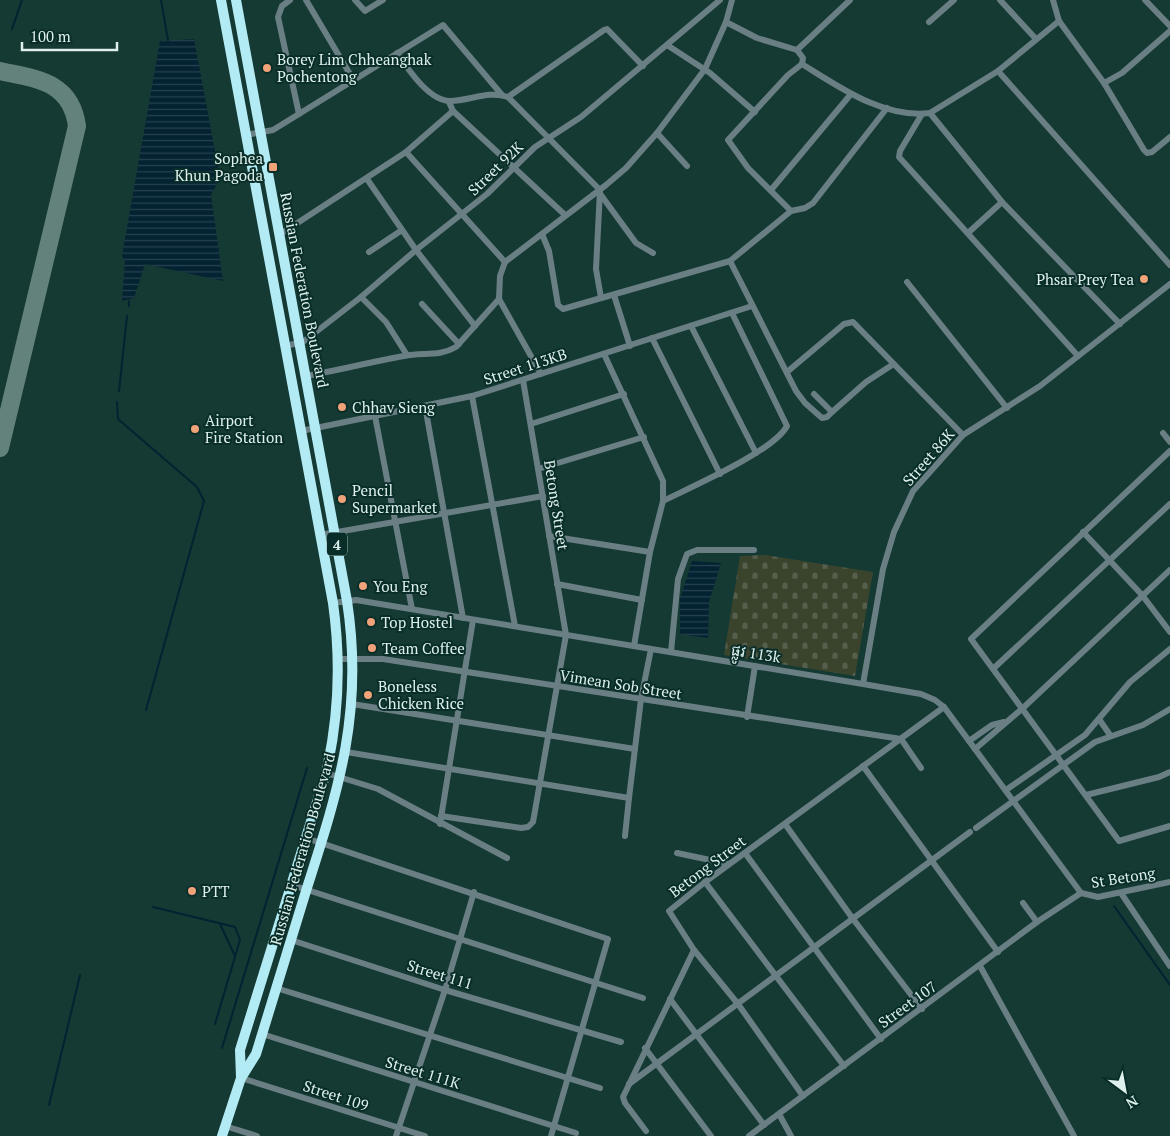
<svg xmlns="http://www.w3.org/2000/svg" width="1170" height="1136" font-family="'PT Serif','Noto Sans Khmer',serif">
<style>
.cemetery{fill:url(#cemetery-stones)}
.water{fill:url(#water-rules)}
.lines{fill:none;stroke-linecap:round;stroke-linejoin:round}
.stream{stroke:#032232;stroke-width:2}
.taxiway{stroke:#64827c;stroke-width:18}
.minor{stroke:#697f83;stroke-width:6}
.highway{stroke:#b3ebf5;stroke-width:10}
.poi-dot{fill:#f0a279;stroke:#092e29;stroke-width:2}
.labels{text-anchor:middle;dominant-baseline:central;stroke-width:4;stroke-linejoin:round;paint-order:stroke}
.shield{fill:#092e29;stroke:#9db6b2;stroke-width:1}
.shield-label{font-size:14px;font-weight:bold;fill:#ddf0ec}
.poi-label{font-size:15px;fill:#ddf0ec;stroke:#092e29;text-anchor:start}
.street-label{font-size:15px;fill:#ddf0ec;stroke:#092e29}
</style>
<defs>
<pattern id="cemetery-stones" width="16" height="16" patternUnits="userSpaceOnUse" patternTransform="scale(1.25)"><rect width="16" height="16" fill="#3a442d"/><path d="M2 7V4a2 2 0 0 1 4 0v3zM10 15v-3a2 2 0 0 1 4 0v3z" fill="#565f4c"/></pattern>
<pattern id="water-rules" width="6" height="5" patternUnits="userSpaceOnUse" patternTransform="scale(1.25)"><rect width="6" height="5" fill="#032232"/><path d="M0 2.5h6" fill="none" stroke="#274250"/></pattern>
</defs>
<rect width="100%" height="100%" fill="#153933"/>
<path class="cemetery" d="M765,555l108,17 -18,104 -131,-21 16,-99z"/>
<g class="water">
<path d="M194,39l26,139 -9,17 12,86 -78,-17 -11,34 -12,3 3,-40 -3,-5 38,-215z"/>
<path d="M692,561l29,2 -12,39 -1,36 -28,-4v-35z"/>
</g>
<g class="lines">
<g class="stream">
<path d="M161,0l7,40"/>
<path d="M12,29l10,-29"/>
<path d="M129,306v-5"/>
<path d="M119,391l8,-75"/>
<path d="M117,402l1,17 79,68 7,14 -58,209"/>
<path d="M1114,906l56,79"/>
<path d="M153,907l82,20 5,13 -25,84"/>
<path d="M220,924l15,32"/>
<path d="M222,1048l85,-280"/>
<path d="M49,1105l31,-130"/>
</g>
<path class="taxiway" d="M0,71c36,8 71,10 77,55l-77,322"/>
<g class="minor">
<path d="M290,0l-8,6 -4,11 21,97"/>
<path d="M306,0l48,81"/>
<path d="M355,0l10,11 18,-11"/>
<path d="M1000,0l36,39"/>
<path d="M1053,0l6,21 45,62 40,67 3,3 5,-1 18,-15"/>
<path d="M1145,0l25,26"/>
<path d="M726,22l31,16 40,12 6,8 -1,6c37,23 82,55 128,49l68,-42 61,-50"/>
<path d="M929,22l25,-22"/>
<path d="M667,45l43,28 45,39"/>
<path d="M797,50l53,-50"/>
<path d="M397,53c11,16 32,48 53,48 20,0 38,-11 58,-4l92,93 -4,79 5,29"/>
<path d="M998,71l172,194"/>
<path d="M1104,83l18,-10 48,-42"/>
<path d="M508,97l96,-67 3,-1 36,37"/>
<path d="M449,102l4,9 112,104"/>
<path d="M930,113l72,89 118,122"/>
<path d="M922,114l-22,37 -1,6 179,199"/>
<path d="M657,133l30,33"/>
<path d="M246,135l27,-5 170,-105 59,70"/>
<path d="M406,152l99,110"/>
<path d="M367,179l49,71 59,76"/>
<path d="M771,190l80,-96"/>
<path d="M601,195l35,48 17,10"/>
<path d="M791,211l-43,-43 -20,-28 60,-65 14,-11"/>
<path d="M968,233l34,-31"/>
<path d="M542,234l7,17 9,54 5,4 167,-48 61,-50 14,-3 8,-5 74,-95"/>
<path d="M279,235l127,-83 47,-41"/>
<path d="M369,252l33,-22"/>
<path d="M730,261l66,130 9,12 17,15 5,-1 5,-5"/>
<path d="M907,282l100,126"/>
<path d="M614,295l16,51"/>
<path d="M361,297l25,25 21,33"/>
<path d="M422,304l37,40"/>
<path d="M691,326l65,127"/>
<path d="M652,338l68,136"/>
<path d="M285,346l18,-4 58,-45 55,-47 71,-56 48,-47 46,-30 139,-117"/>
<path d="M604,354l59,127v20l-13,51 -16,94"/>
<path d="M787,372l57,-48 9,-2 110,113"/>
<path d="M541,374l-42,-75 1,-23 5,-14 101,-77 20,-17 31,-35 48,-64 21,-47 6,-22"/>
<path d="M306,376c33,-6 65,-14 98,-20 19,-4 35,1 52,-9l43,-48"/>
<path d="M814,394l18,18 34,-30 26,-17"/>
<path d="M472,396l43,230"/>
<path d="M425,406l38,212"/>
<path d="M375,416l37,193"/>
<path d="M531,424l93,-30"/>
<path d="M301,431l171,-35 280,-90"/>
<path d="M1163,433l7,9"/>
<path d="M1170,451l-199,188 148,202 51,-15"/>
<path d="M538,469l106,-32"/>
<path d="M663,501c28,-14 111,-50 124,-75l-55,-113"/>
<path d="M1083,532l59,63 28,37"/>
<path d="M320,535l223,-39"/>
<path d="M549,536l101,16"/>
<path d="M557,584l85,16"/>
<path d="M333,603l23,-3 507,84 58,10 14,6 9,7 137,186 17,4 72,-15"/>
<path d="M671,652l7,-73 9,-25 10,-4h57"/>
<path d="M338,659h45l518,80 20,29"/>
<path d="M994,668l176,-164"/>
<path d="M863,684l20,-115 11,-37 19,-41 50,-56 77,-49 130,-102"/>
<path d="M352,704l283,45"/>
<path d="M747,717l8,-51"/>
<path d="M1099,719l11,16"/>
<path d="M969,741l23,-16 12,-3"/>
<path d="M975,749l48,-41 147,-138"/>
<path d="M346,752l283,46 -4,38"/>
<path d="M863,766l135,186"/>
<path d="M326,773l52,16 129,69"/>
<path d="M1006,790l79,-55 45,-53 40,-33"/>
<path d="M1086,795l73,-18 11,-5"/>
<path d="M629,798l12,-99 10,-50"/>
<path d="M441,816l80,12 7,-1 5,-5 33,-187 -43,-255"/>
<path d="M440,824l33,-204"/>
<path d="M785,824l68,95 69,90"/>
<path d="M976,828l119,-86 48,-17 27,-16"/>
<path d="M306,838l302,101 -57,197"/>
<path d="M677,853l52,11"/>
<path d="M745,853l136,186"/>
<path d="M705,882l139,184"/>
<path d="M292,885l351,113"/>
<path d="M1121,893l49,73"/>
<path d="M1023,903l14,19"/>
<path d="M291,940l154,50 176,52"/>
<path d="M980,966l94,170"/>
<path d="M276,988l324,100"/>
<path d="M670,999l94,126"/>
<path d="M262,1034l314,99"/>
<path d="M645,1048l66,88"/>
<path d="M241,1078l184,58"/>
<path d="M629,1084l341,-252"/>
<path d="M803,1096l-65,-92 -44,-54 -25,-39 36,-29 239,-175"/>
<path d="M779,1114l12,22"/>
<path d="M225,1126l32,10"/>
<path d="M646,1131l-21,-28 -2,-6 71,-147"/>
<path d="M396,1136l49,-146 29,-98"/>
<path d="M749,1136l288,-214 44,-29"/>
</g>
<g class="highway">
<path d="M221,0l112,603c8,57 6,114 -7,170l-86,277 1,28"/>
<path d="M222,1136l19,-58 15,-24c17,-54 33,-109 50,-163 33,-103 58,-180 41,-290l-111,-601"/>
</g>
</g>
<g class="poi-dot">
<circle cx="267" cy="68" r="5"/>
<rect x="268" y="162" width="10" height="10" rx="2.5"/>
<circle cx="1144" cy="279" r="5"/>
<circle cx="342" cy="407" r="5"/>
<circle cx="195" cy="429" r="5"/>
<circle cx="342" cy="499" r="5"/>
<circle cx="363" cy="586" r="5"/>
<circle cx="371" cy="622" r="5"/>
<circle cx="372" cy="648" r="5"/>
<circle cx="368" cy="695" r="5"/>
<circle cx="192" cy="891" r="5"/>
</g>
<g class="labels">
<rect class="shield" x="327" y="532.5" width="20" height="23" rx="4"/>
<g class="shield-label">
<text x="337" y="544">4</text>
</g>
<g class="poi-label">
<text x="277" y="59">Borey Lim Chheanghak<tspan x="277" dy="17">Pochentong</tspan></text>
<text x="263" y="158" text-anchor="end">Sophea<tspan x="263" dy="17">Khun Pagoda</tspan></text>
<text x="1134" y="279" text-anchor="end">Phsar Prey Tea</text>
<text x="352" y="407">Chhav Sieng</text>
<text x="205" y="420">Airport<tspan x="205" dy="17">Fire Station</tspan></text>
<text x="352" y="490">Pencil<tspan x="352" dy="17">Supermarket</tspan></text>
<text x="373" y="586">You Eng</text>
<text x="381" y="622">Top Hostel</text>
<text x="382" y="648">Team Coffee</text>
<text x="378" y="686">Boneless<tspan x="378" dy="17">Chicken Rice</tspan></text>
<text x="202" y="891">PTT</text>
</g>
<g class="street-label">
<text transform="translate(495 168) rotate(-44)">Street 92K</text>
<text transform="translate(305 290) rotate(79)">Russian Federation Boulevard</text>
<text transform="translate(525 366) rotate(-18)">Street 113KB</text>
<text transform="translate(928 457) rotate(-49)">Street 86K</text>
<text transform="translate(557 505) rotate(81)">Betong Street</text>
<text transform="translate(756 653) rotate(9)">ផ្លូវ 113k</text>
<text transform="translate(621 684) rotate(9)">Vimean Sob Street</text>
<text transform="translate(302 849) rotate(-74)">Russian Federation Boulevard</text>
<text transform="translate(707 866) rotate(-37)">Betong Street</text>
<text transform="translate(1123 877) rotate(-9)">St Betong</text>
<text transform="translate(440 974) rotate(17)">Street 111</text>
<text transform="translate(907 1004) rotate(-36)">Street 107</text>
<text transform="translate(423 1072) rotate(17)">Street 111K</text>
<text transform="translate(336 1095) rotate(18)">Street 109</text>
</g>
</g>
<g transform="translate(1125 1091) rotate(148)" stroke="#092e29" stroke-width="4" paint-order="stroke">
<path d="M0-4L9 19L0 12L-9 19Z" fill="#ddf0ec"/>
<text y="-8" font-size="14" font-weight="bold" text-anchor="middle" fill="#ddf0ec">N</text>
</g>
<path d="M22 42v8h95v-8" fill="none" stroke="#ddf0ec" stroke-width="2.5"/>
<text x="30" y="42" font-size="15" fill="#ddf0ec" stroke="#092e29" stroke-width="4" paint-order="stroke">100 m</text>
</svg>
